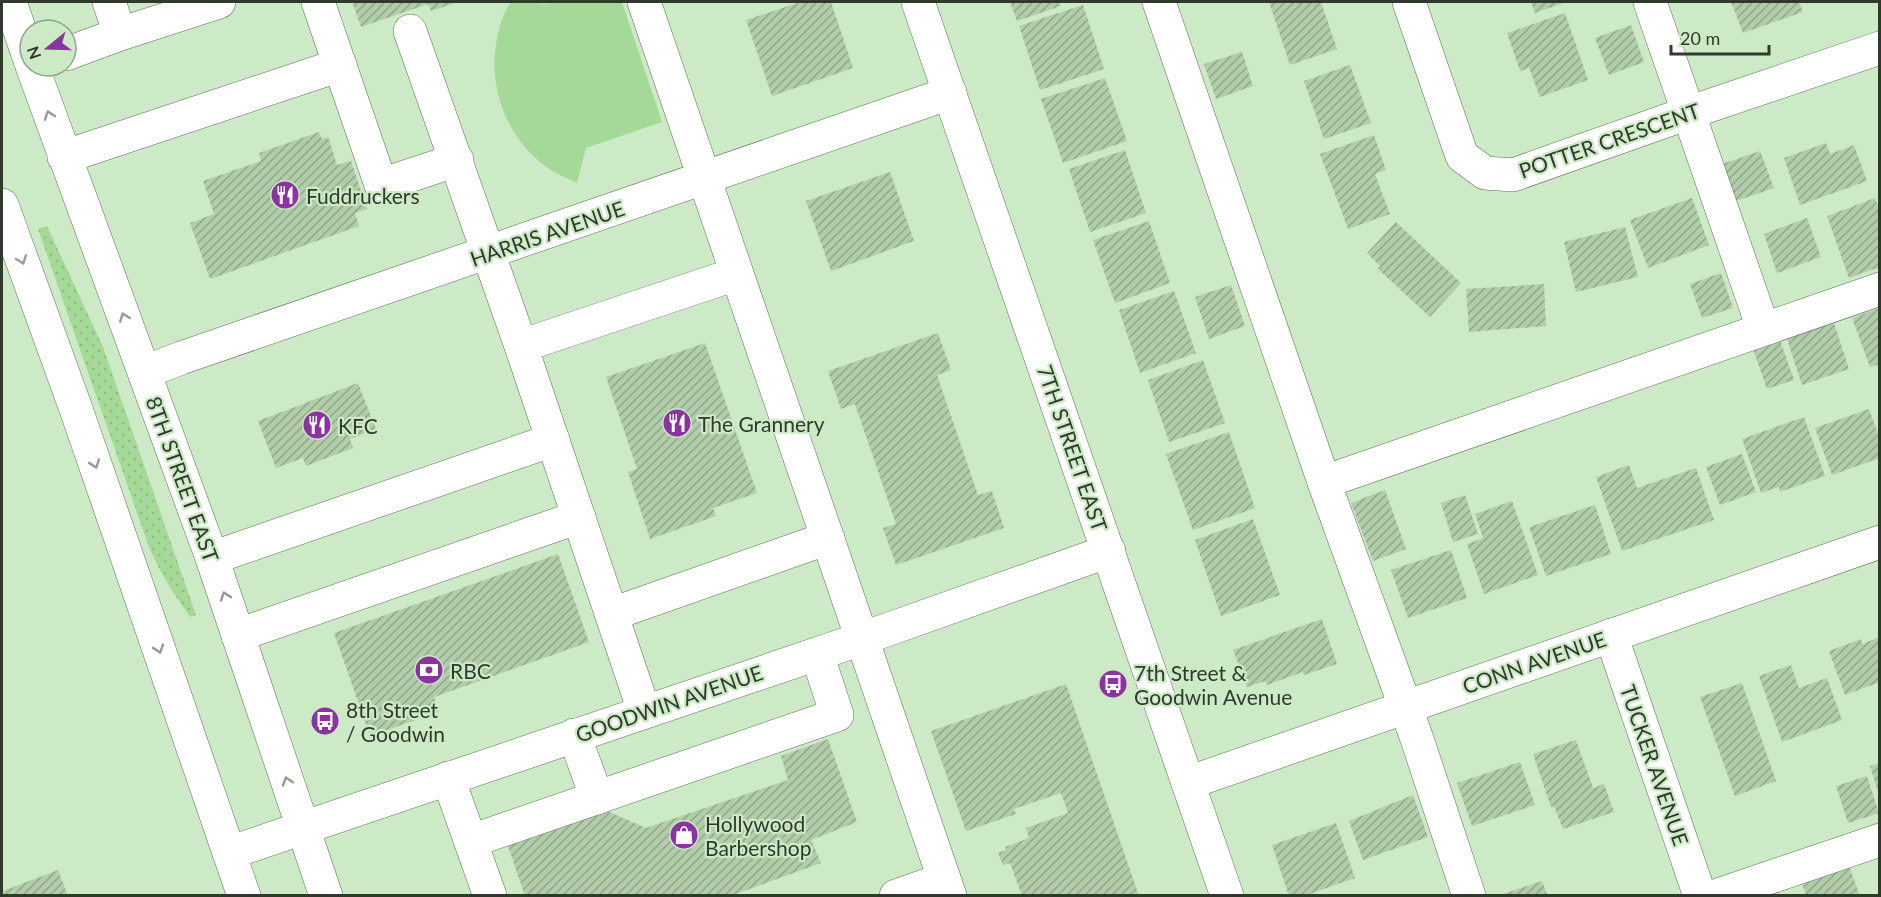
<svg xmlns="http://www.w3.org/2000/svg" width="1881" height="897" font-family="Lato,sans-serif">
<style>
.grass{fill:url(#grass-dots)}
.pitch{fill:#a5d997}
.building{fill:url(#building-hatch)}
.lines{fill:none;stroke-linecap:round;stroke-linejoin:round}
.minor-casing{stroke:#587151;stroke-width:34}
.major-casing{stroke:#587151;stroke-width:34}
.minor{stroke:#fff;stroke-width:33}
.major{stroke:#fff;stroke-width:33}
.oneway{stroke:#979c96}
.labels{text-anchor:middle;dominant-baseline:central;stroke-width:4.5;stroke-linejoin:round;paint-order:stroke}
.street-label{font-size:21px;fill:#2f3a2c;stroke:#cdeac6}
.poi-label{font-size:21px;fill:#2f3a2c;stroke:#cdeac6;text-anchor:start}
</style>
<defs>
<pattern id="grass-dots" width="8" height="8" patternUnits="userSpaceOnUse" patternTransform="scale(1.5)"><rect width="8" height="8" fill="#a5d997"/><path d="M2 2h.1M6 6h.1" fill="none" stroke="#8ebb82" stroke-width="1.8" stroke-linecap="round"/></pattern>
<pattern id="building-hatch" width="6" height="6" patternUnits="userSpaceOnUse" patternTransform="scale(1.5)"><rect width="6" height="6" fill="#b1cdaa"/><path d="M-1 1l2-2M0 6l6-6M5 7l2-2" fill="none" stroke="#90a78b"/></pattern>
</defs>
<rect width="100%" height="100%" fill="#cdeac6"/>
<path class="grass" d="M47,226l56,121 93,268 -6,2c-16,-23 -30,-44 -41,-70l-111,-318z"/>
<path class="pitch" d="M511,2h26l7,2 8,-2h70l40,120 -76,26 -9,35c-10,-5 -23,-10 -32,-17 -38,-29 -56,-76 -49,-122 3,-16 6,-29 15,-42z"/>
<g class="building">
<path d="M352,2h106l-27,9 -3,-7 -67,23z"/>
<path d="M800,2h31l22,66 -81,28 -26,-76z"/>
<path d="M1010,2h49l2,4 -44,15z"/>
<path d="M1269,2h52l16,47 -47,16z"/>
<path d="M1531,2h35l-31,11z"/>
<path d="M1731,2h68l4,10 -60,21z"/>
<path d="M1083,5l21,64 -64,21 -21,-64z"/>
<path d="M1565,13l23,67 -48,17 -11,-29 -9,3 -13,-38z"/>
<path d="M1631,25l13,37 -35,13 -14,-37z"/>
<path d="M1242,52l11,34 -37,13 -12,-35z"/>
<path d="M1350,65l21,58 -47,16 -20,-58z"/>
<path d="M1105,78l22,63 -64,22 -22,-64z"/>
<path d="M319,132l3,7 6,-2 9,28 14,-4 16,48 -12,4 4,13 -149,53 -20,-56 24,-9 -11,-33 58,-20 -2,-8z"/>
<path d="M1374,135l12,35 -11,4 15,40 -42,15 -28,-75z"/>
<path d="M1826,143l4,11 24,-9 13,36 -67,24 -16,-47z"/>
<path d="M1125,150l21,63 -56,19 -21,-63z"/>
<path d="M1760,151l14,37 -38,13 -14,-37z"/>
<path d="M890,172l24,69 -83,30 -25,-70z"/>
<path d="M1692,198l17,47 -61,23 -18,-48z"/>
<path d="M1875,198l5,13v56l-31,11 -22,-62z"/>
<path d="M1807,218l14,39 -44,16 -13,-39z"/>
<path d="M1149,221l21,62 -55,20 -22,-63z"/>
<path d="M1396,222l65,61 -31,34 -52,-48 2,-3 -13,-13z"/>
<path d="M1625,227l13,50 -62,15 -12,-50z"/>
<path d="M1721,273l12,35 -31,10 -12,-34z"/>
<path d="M1544,284l2,42 -77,6 -3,-43z"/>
<path d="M1231,285l14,41 -36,13 -14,-42z"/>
<path d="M1174,291l22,62 -56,20 -21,-63z"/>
<path d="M1880,308v56l-10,3 -18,-49z"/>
<path d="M1834,323l15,46 -47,16 -15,-46z"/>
<path d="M938,333l13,37 -14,5 41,120 14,-4 12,37 -108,37 -13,-37 13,-4 -41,-120 -14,5 -13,-38z"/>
<path d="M1780,340l14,40 -27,9 -14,-40z"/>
<path d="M705,343l52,150 -44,15 3,8 -66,23 -22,-67 9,-3 -31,-92z"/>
<path d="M1203,360l22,63 -56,19 -21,-62z"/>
<path d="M358,383l18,46 -26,10 3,9 -47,18 -3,-8 -27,10 -18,-47z"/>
<path d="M1869,409l11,30v19l-48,17 -17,-47z"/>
<path d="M1804,417l21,59 -45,16 -1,-5 -18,6 -19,-54z"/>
<path d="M1229,432l26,76 -62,22 -27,-76z"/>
<path d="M1742,454l14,38 -36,13 -14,-38z"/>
<path d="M1629,465l8,23 59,-20 18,52 -92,31 -26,-74z"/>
<path d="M1385,490l21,59 -33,12 -22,-58z"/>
<path d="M1465,495l13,39 -25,8 -12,-39z"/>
<path d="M1512,501l26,74 -54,19 -17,-50 16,-6 -8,-24z"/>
<path d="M1595,505l16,49 -65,22 -17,-49z"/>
<path d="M1253,519l27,76 -59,21 -26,-76z"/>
<path d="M1451,550l16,48 -59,20 -17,-48z"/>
<path d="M558,554l31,88 -155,55 5,15 -69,24 -36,-103z"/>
<path d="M1322,619l15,45 -33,11 -1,-3 -36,13 -2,-4 -18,6 -14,-37z"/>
<path d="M1880,637v45l-35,13 -16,-44 32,-12 1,5z"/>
<path d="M1791,665l8,23 28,-10 15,42 -60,22 -23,-66z"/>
<path d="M1742,683l34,98 -41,15 -35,-99z"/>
<path d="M1066,684l73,212h-117l-12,-33 -7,2 -5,-12 8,-3 -1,-3 24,-9 -3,-10 42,-15 -7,-20 -47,16 2,5 -50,17 -35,-100z"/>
<path d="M828,739l29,83 -46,18 10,23 -91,33h-205l-17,-50 97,-36 41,18 142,-48 -7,-24z"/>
<path d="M1576,740l17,48 11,-4 10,28 -51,17 -9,-23 -3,1 -18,-53z"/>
<path d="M1520,762l15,43 -63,21 -15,-43z"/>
<path d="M1880,763v32h-1l-9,-29z"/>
<path d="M1867,776l12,37 -31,10 -12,-37z"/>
<path d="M1413,795l15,42 -65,23 -14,-39z"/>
<path d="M1336,823l19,55 -51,18h-15l-17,-51z"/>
<path d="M1849,866l11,30h-54l-4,-13z"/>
<path d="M58,870l10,26h-64l-1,-5z"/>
<path d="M1542,881l6,15h-48v-1z"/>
</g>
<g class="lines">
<g class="minor-casing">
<g id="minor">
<path d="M109,2l11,32"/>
<path d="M318,2l63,183 76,-25"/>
<path d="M644,2l306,894"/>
<path d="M918,2l309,894"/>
<path d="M1159,2l165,480 93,257 52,157"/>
<path d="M1409,2l53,154 23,17 28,2 175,-62 192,-65"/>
<path d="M1650,2l113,326"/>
<path d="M410,31l111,315 123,365"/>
<path d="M66,54l54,-20 99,-32"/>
<path d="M64,157l276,-92"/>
<path d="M521,346l215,-72"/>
<path d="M145,372l36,-14 769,-265"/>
<path d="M1324,482l556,-193"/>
<path d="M212,558l341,-118"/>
<path d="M612,614l216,-76"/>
<path d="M238,635l341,-118"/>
<path d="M1611,635l89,261"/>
<path d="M574,735l23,63"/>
<path d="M448,778l42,118"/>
<path d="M1188,783l692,-241"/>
<path d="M471,841l366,-126 -20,-61"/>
<path d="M229,853l632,-214 248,-88"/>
<path d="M896,896l48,-17"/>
<path d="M1715,896l165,-56"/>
</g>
</g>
<g class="major-casing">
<g id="major">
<path d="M10,2l20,58"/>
<path d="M32,66l180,492 114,338"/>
<path d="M2,205l74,204 168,487"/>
</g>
</g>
<use href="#minor" class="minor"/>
<use href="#major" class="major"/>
</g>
<defs><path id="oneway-chevron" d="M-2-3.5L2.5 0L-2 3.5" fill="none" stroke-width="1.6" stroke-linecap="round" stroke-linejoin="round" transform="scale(1.5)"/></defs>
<g class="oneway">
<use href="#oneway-chevron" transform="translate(49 115) rotate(-109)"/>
<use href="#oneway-chevron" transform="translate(22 260) rotate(70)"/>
<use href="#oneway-chevron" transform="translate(124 317) rotate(-111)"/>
<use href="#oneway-chevron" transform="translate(95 464) rotate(71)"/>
<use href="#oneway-chevron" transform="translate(225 596) rotate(-109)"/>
<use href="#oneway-chevron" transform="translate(159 649) rotate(71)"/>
<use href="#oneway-chevron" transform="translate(287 781) rotate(-108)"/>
</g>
<defs>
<g id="restaurant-disc" transform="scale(1.5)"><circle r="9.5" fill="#8b34a1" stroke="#cdeac6"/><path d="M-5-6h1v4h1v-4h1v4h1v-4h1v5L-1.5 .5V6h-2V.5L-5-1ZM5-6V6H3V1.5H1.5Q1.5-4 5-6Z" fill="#fff"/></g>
<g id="bank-disc" transform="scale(1.5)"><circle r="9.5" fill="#8b34a1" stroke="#cdeac6"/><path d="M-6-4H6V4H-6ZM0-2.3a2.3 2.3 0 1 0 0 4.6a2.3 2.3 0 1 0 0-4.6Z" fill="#fff"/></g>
<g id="bus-disc" transform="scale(1.5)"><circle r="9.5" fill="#8b34a1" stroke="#cdeac6"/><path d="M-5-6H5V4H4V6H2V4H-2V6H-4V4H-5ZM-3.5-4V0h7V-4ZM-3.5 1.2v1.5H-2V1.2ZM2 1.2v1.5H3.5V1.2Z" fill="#fff"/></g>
<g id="shop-disc" transform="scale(1.5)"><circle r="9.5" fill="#8b34a1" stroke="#cdeac6"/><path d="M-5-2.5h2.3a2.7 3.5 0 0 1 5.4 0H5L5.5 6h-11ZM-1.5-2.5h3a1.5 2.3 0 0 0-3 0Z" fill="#fff"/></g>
</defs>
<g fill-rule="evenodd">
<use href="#restaurant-disc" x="285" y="195"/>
<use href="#restaurant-disc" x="677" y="423"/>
<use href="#restaurant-disc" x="317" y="425"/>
<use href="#bank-disc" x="429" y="670"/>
<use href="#bus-disc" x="1113" y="684"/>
<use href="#bus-disc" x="325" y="721"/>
<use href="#shop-disc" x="684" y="835"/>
</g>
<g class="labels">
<g class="street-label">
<text transform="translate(1609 140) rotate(-19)">POTTER CRESCENT</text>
<text transform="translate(547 233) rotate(-19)">HARRIS AVENUE</text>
<text transform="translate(1073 448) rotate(71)">7TH STREET EAST</text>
<text transform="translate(183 479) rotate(70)">8TH STREET EAST</text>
<text transform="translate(1534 662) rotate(-19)">CONN AVENUE</text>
<text transform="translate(669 703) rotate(-19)">GOODWIN AVENUE</text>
<text transform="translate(1655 765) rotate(71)">TUCKER AVENUE</text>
</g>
<g class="poi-label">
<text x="306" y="195">Fuddruckers</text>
<text x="698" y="423">The Grannery</text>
<text x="338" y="425">KFC</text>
<text x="450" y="670">RBC</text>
<text x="1134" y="672">7th Street &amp;<tspan x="1134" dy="24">Goodwin Avenue</tspan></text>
<text x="346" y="709">8th Street<tspan x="346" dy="24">/ Goodwin</tspan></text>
<text x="705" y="823">Hollywood<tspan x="705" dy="24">Barbershop</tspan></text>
</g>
</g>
<rect width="1881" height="897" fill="none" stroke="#2f3a2c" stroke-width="6"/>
<g transform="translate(48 48) rotate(251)"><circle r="28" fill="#cdeac6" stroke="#8ea488" stroke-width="1.5"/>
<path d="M0-4.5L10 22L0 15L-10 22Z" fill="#8b34a1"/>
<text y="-9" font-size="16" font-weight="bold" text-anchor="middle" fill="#2f3a2c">N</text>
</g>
<path d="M1671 45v9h98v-9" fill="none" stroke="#2f3a2c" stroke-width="3"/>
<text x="1680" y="45" font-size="18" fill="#2f3a2c" stroke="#cdeac6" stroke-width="4.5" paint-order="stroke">20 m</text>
</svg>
